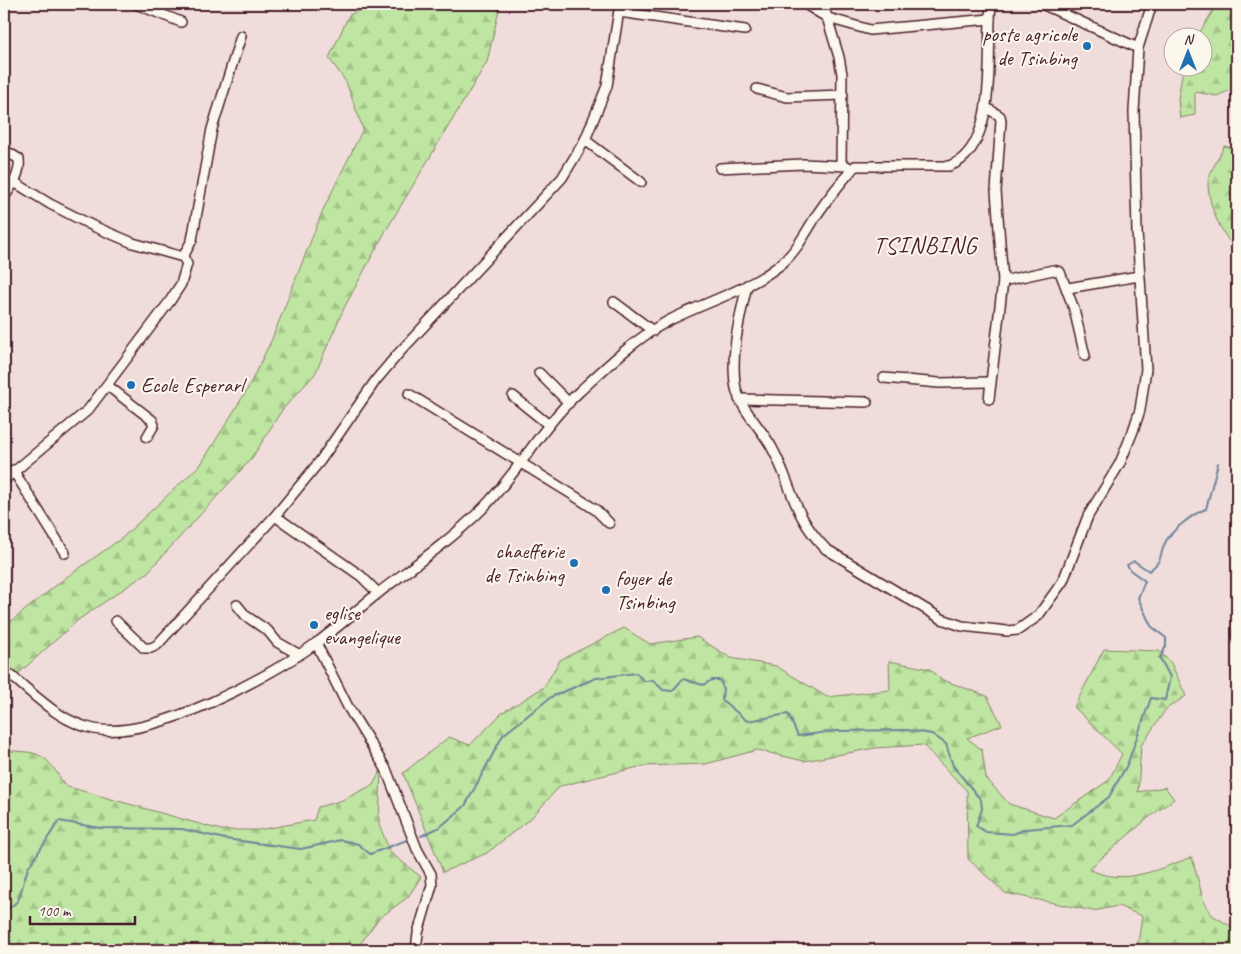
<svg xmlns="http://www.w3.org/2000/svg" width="1241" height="954" font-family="Caveat,sans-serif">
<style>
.forest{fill:url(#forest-firs);stroke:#848266}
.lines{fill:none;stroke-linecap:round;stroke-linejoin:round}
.stream{stroke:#6e859c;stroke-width:2}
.minor-casing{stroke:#4a1f2b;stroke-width:12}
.minor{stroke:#fbf7ec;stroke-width:9}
.poi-dot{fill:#1f6fb2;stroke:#fbf7ec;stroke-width:2}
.labels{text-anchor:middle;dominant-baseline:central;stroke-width:4;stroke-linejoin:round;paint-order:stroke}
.poi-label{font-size:21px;fill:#4a1f2b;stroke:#fbf7ec;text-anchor:start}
.quarter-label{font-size:24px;letter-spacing:1px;fill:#4a1f2b;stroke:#fbf7ec}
</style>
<defs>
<pattern id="forest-firs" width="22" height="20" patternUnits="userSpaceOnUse" patternTransform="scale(1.25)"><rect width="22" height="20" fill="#bee5a1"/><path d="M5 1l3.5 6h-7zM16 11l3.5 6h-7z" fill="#a5c48b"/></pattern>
</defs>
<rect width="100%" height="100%" fill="#f0dddb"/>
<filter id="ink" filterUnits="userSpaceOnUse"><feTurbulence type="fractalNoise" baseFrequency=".02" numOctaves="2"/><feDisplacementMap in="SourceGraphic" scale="10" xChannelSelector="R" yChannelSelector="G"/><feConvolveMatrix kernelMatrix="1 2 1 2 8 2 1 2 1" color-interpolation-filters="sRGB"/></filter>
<g filter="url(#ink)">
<g class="forest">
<path d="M375,4h122l2,6 -12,52 -102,170 -41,76 -29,66 -33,36 -30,48 -105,115 -69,47 -60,54 -14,-8v-39l60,-48 58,-41 79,-74 46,-74 25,-51 51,-129 40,-81 -17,-47 -17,-24 20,-43z"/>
<path d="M1217,4h20v83l-20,9 -22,-4v23l-15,3 -2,-19 5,-31h21v-30l-7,-1z"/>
<path d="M1224,146l13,3v101c-16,-16 -29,-44 -29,-68 1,-10 12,-26 16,-36z"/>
<path d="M624,628l26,16 47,-7 34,21 45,8 51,31 63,-7 -1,-29 41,8 10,10 47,17 15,29 -35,13 15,12 4,28 23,26 45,14 55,-38 13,-26 -48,-47 30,-58 55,2 12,12 15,33 -20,13 -25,37 -3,46 27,-5 9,12 -27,20 -58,50c35,18 69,0 103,-12l11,42 9,16 25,15v20h-100l5,-34 -24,-10 -25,5 -88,-18 -37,-34 -1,-68 -44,-46 -48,3 -71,13 -47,-11 -51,14 -63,2 -83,20 -28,31 -45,36 -44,19 -40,-99 46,-36 21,8 32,-32 42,-26 16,-27z"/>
<path d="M4,751c38,0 42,3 61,35l156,44h37l56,-10 4,-13 22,-6 33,-16 8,-15 -2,54 11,28 31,25 -13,20 -30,22 -22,31h-352z"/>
</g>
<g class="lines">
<g class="stream">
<path d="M421,836l19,-9 25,-21 38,-71 48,-38 45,-19 40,-5 8,8 9,-1 10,10 9,1 11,-12 20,6 9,-5h8l3,8 -1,12 25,21 41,-7 10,22 37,-5 72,-1 25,4 14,10 7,22 28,34 1,9 -6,17 10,6 27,2 13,-5 46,-4 37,-28 18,-32 24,-67 14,2 5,-23 -10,-19 6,-12v-8l-15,-12 -13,-28 7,-17 -15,-11 -3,-5 7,-4 15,10c17,-14 9,-16 17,-30 7,-12 28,-28 40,-32l12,-46"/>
<path d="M4,912l14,-11 10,-33 31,-47 41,7 82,1 43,10 76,10 40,-9 17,4 12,10 37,-14"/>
</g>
<g class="minor-casing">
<g id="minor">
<path d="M136,4l45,18"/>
<path d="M805,4l23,14 42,12 120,-11"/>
<path d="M823,4l16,53 3,17 -1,91"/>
<path d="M1042,4l96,44 14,-44"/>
<path d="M619,12l126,18"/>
<path d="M757,89l30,8 56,-2"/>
<path d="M987,108l13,8 1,5 -5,70 7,90 -14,118"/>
<path d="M585,140l56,42"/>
<path d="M4,150l15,9c2,14 -7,27 -15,38"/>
<path d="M720,168l83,-4 44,2"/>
<path d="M183,257l9,-17 20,-111 29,-93"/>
<path d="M1003,281l50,-11 7,2 14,37 11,47"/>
<path d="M747,285c-7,32 -16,65 -12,98 3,24 24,42 36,63 22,39 20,68 55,103l116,70 20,7 45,5 11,-1 20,-14 25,-35 25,-65 32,-53 13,-32 7,-21 6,-41 -9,-137 -3,-121 4,-63"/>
<path d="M1068,288l71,-12"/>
<path d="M614,302l39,29"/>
<path d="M539,373l30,30"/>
<path d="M884,378l55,5 50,-1"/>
<path d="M108,386l44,34 2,5 -7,12"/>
<path d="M409,394l164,101 23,15 13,13"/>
<path d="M513,396l36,29"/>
<path d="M739,399l128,3"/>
<path d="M13,470l52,83"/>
<path d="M4,480l84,-70 82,-109 11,-17 6,-20 -4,-7 -50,-14 -40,-17 -43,-22 -36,-22"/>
<path d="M378,593l-17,-17 -86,-60 45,-55 56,-81 22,-26 164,-176 23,-38 22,-54 13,-82"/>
<path d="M237,605l9,11 22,15 9,11 21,12"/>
<path d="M116,621l28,27h7l6,-3 118,-129"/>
<path d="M316,643l32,64 38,62 31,80 14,25 1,11 -14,48 -2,17"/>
<path d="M4,670c29,22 52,51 90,59 58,12 177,-53 224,-87 20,-15 39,-32 59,-48 36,-28 73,-53 105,-85 36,-36 60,-83 97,-117 27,-25 57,-54 89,-71 37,-19 79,-30 112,-56 17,-14 26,-33 38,-52 11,-16 24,-32 37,-47h94c51,-17 37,-119 42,-162"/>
</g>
</g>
<use href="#minor" class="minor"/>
</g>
</g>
<g class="poi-dot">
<circle cx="1087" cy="46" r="5"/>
<circle cx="131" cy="385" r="5"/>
<circle cx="574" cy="563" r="5"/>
<circle cx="606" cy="590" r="5"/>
<circle cx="314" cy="625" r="5"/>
</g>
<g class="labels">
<g class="poi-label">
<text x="1077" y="34" text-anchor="end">poste agricole<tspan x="1077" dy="24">de Tsinbing</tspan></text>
<text x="141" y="385">Ecole Esperarl</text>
<text x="564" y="551" text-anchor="end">chaefferie<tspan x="564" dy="24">de Tsinbing</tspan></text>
<text x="616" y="578">foyer de<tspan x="616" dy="24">Tsinbing</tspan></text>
<text x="324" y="613">eglise<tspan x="324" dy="24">evangelique</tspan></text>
</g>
<g class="quarter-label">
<text x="925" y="245">TSINBING</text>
</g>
</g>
<rect width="1241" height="954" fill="none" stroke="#fbf7ec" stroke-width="20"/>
<rect x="10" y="10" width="1221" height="934" fill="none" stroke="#4a1f2b" stroke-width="2" filter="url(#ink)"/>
<g transform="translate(1188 52)"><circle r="24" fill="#fbf7ec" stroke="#b4a19f"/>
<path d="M0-4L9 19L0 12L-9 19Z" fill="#1f6fb2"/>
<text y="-8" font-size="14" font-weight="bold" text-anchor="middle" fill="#4a1f2b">N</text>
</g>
<path d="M30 916v8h105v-8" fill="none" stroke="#4a1f2b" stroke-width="2.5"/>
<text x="38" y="916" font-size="15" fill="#4a1f2b" stroke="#fbf7ec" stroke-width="4" paint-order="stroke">100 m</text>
</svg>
